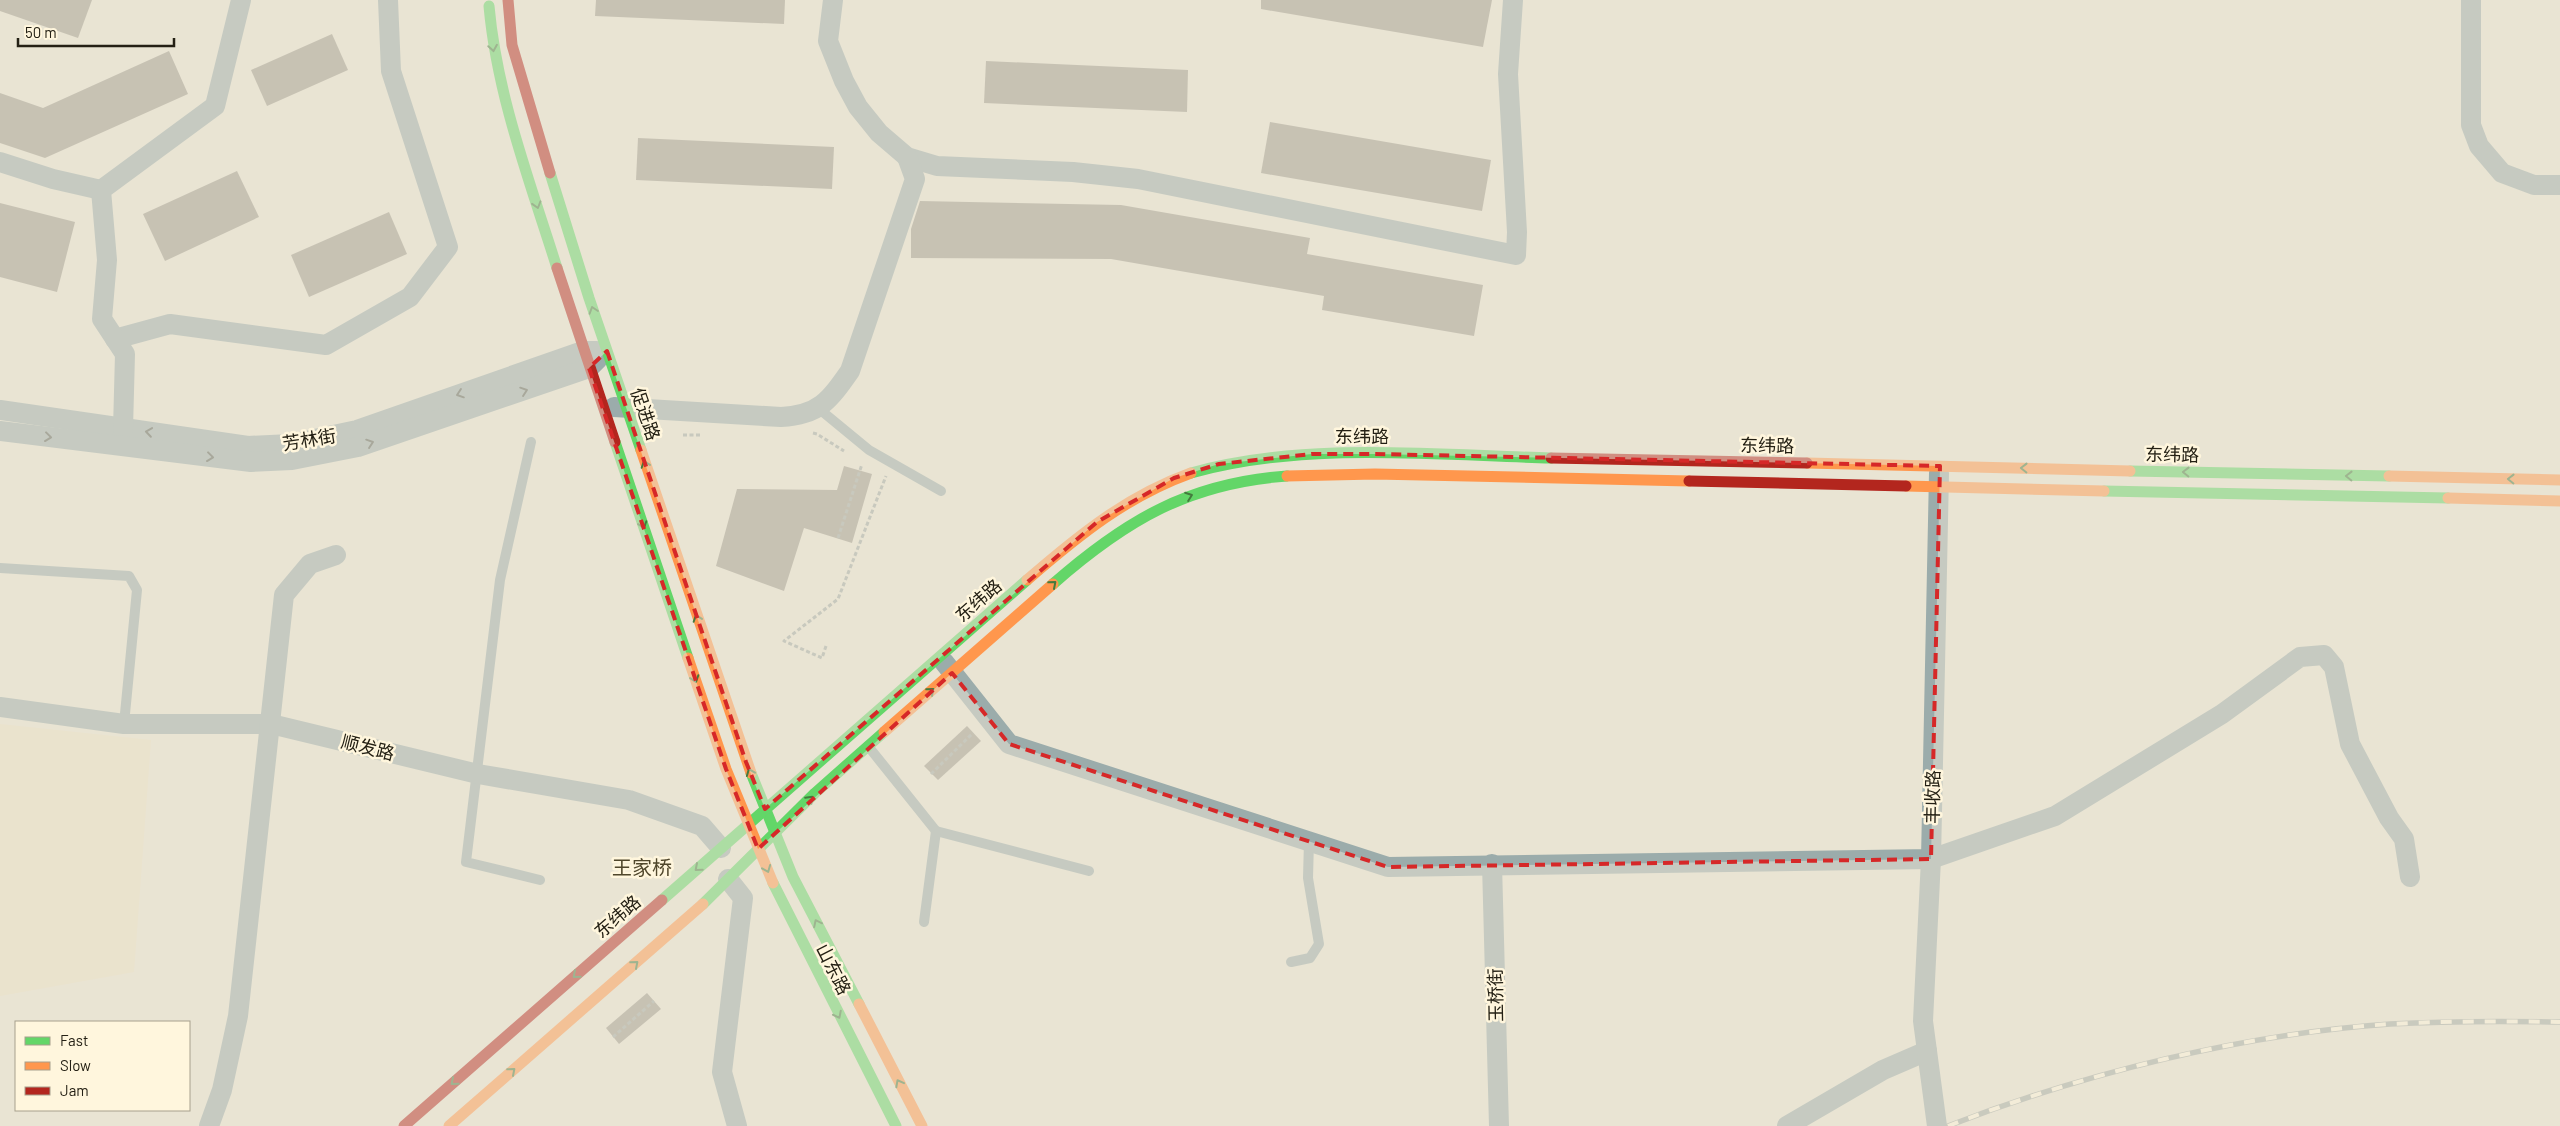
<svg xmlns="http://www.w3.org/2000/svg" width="2560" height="1126" font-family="Barlow,'Noto Sans SC',sans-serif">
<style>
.built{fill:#ebe2c5}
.building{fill:#9e9a8d}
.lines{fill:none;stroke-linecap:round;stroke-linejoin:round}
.path{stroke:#a0a8a4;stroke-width:3;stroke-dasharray:4 2.5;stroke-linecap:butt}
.lane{stroke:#9bacab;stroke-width:10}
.street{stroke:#9bacab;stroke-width:20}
.fast{stroke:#63d668;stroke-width:11}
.slow{stroke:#ff974d;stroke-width:11}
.jam{stroke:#b3261e;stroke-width:11}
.rail-casing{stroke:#a3aaa4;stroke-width:5.5}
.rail{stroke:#fff6dd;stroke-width:4;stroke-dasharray:11;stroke-linecap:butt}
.oneway{stroke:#447b3e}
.oneway2{stroke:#5a5f58}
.marked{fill:none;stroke:#d62828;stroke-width:4;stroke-dasharray:10 6;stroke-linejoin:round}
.labels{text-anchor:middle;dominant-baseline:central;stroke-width:5;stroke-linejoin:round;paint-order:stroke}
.street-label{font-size:18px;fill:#242014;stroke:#fff6dd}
.quarter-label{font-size:20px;fill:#50472c;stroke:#fff6dd}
</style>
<rect width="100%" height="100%" fill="#e9e4d3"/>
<path class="built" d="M0,724l151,16 -17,232 -134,24z"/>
<g class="building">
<path d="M0,0h92l-14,38 -78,-27z"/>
<path d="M596,0h189l-1,24 -189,-8z"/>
<path d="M1261,0h231l-9,47 -222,-38z"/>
<path d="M332,34l16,36 -81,36 -16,-36z"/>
<path d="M169,51l19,43 -143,64 -45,-15v-50l43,15z"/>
<path d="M986,61l202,9 -1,42 -203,-9z"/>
<path d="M1270,122l221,38 -9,51 -221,-38z"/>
<path d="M638,138l196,9 -2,42 -196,-9z"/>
<path d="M237,171l22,46 -94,44 -22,-47z"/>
<path d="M920,201l201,4 189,33 -3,16 176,31 -9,51 -152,-26 2,-14 -213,-37 -200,-1v-29z"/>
<path d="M0,203l75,19 -18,70 -57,-15z"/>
<path d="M389,212l18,42 -98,43 -18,-42z"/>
<path d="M844,466l28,8 -20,69 -48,-15 -20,63 -68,-25 21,-77 100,1z"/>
<path d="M967,726l14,15 -43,39 -14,-14z"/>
<path d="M647,993l14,16 -42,35 -13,-16z"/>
</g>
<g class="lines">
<g class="path">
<path d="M813,433l4,1 27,17"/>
<path d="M683,435h19"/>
<path d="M838,538l24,-74"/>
<path d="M826,646l-4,12 -38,-17 54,-42 48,-123"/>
<path d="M931,774l42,-41"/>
<path d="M613,1037l41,-36"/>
</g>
<g class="lane">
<path d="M818,408l51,42 72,41"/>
<path d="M531,442l-31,138 -34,282 74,18"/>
<path d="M0,568l129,8 8,14 -13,134"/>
<path d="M868,746l68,85 153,40"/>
<path d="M924,922l12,-91"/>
<path d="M1291,962l19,-4 9,-14 -11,-66 1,-37"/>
</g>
<g class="street">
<path d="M833,0l-5,41 16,40 14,26 21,26 28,24 30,9 136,6 65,7 378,76 1,-23 -9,-158 5,-74"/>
<path d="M2471,0v125l8,21 23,27 32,12h26"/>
<path d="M0,162l53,17 48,11"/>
<path d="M115,339l55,-15 156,21 84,-48 38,-50 -57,-176 -3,-71"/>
<path d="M614,407l167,10c38,-2 48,-16 69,-46l65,-192 -8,-22"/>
<path d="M0,410l248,36 43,-2 66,-14 226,-79h14"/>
<path d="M123,429l2,-75 -23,-35 5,-59 -6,-70 114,-84 26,-106"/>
<path d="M0,431l251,31 41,-2 66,-13 231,-79 9,-9"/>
<path d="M944,662l65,82 379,123 543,-8 124,-43 167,-102 78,-57 24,-2 10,12 16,77 39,74 15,21 6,38"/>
<path d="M0,707l124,17h147l207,50 151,26 73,26 19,22"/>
<path d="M1492,864l7,262"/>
<path d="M728,879l15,19 -21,174 15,54"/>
<path d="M209,1126l13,-36 16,-74 46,-421 26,-31 26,-9"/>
<path d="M1787,1126l96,-56 44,-19"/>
<path d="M1937,1126l-14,-105 8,-162 8,-386"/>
</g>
<g class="fast">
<path d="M489,6c8,90 41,176 68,262"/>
<path d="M550,173l39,125 52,152"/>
<path d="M615,442l73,216"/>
<path d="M2130,471l259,5"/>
<path d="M1191,473c114,-32 243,-18 360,-15"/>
<path d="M2104,491l344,7"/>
<path d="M1053,584c73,-64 136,-101 234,-108"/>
<path d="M751,773l42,104 66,127"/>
<path d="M773,883l123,243"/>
<path d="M662,900l365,-320"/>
<path d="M703,904l112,-111 69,-61"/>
</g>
<g class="slow">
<path d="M641,450l110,323"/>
<path d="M1807,463l323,8"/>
<path d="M1287,476l88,-2 314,7"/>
<path d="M2389,476l171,4"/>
<path d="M1906,486l198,5"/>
<path d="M2448,498l112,3"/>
<path d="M1027,580c52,-45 100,-84 164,-107"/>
<path d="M688,658l38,111 47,114"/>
<path d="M884,732l169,-148"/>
<path d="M859,1004l63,122"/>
<path d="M449,1126l254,-222"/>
</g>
<g class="jam">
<path d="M508,0l4,45 38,128"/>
<path d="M557,268l58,174"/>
<path d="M1551,458l256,5"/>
<path d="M1689,481l217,5"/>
<path d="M404,1126l258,-226"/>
</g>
<g class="rail-casing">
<path id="rail" d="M1948,1126c137,-53 295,-92 442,-102 56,-3 113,-3 170,-2"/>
</g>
<use href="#rail" class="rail"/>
</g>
<defs><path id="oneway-chevron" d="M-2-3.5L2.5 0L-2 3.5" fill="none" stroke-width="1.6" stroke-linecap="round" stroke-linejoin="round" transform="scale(1.25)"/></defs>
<g class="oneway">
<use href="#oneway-chevron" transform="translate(493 48) rotate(81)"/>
<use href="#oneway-chevron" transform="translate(537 205) rotate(73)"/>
<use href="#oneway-chevron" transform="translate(593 310) rotate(-108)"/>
<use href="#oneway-chevron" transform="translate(645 464) rotate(-109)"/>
<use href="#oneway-chevron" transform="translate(2024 468) rotate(-179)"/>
<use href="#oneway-chevron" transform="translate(2186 472) rotate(-179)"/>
<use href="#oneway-chevron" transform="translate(2349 476) rotate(-179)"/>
<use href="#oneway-chevron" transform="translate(2511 479) rotate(-179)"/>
<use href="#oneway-chevron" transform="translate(1189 496) rotate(-20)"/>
<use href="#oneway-chevron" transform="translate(643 525) rotate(71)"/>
<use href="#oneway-chevron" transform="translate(1053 584) rotate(-41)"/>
<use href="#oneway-chevron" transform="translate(697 618) rotate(-109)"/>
<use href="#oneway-chevron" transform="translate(695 679) rotate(71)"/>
<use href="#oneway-chevron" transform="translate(931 691) rotate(-41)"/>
<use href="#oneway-chevron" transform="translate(750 772) rotate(-112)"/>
<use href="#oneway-chevron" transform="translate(810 799) rotate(-45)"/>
<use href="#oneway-chevron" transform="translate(698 868) rotate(139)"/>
<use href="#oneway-chevron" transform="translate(767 869) rotate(68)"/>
<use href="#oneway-chevron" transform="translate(817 923) rotate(-116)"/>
<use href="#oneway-chevron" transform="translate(635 964) rotate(-41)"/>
<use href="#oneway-chevron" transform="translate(576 975) rotate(139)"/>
<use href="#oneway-chevron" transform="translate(838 1015) rotate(63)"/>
<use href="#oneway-chevron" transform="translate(512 1071) rotate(-41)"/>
<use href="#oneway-chevron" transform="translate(454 1082) rotate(139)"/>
<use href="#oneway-chevron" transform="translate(899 1083) rotate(-118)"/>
</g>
<g class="oneway2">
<use href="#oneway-chevron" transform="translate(524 391) rotate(-19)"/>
<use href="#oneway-chevron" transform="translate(460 394) rotate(161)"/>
<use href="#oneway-chevron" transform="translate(149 432) rotate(-172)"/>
<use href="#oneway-chevron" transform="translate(48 437) rotate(7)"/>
<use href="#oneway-chevron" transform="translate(370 443) rotate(-19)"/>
<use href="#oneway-chevron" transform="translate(210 457) rotate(7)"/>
</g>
<path d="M0 0H2560V1126H0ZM607,351l139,411 19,47 332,-287 77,-44 45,-14 93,-10h63l565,12 -9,393 -543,8 -379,-123 -57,-71 -194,176 -32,-80 -137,-401z" fill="#e9e4d3" fill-opacity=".55" fill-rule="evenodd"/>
<path class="marked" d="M607,351l139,411 19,47 332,-287 77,-44 45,-14 93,-10h63l565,12 -9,393 -543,8 -379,-123 -57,-71 -194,176 -32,-80 -137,-401z"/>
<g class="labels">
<g class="street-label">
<text transform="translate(646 414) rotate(71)">促进路</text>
<text x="1362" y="436">东纬路</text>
<text transform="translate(309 439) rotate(-9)">芳林街</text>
<text transform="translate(1767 445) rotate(1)">东纬路</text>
<text transform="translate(2172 454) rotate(1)">东纬路</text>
<text transform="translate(978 600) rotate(-41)">东纬路</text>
<text transform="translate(368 747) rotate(14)">顺发路</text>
<text transform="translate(1932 797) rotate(-89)">丰收路</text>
<text transform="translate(617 916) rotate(-41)">东纬路</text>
<text transform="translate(834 969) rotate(63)">山东路</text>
<text transform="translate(1495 995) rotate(-91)">玉桥街</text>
</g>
<g class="quarter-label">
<text x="642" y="867">王家桥</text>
</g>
</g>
<rect x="15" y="1021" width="175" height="90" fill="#fff6dd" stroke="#a7a08d"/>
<rect x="25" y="1037" width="25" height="8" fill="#63d668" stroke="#a7a08d"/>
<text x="60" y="1046" font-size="15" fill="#242014">Fast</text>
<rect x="25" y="1062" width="25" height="8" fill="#ff974d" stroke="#a7a08d"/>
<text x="60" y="1071" font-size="15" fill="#242014">Slow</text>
<rect x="25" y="1087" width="25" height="8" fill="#b3261e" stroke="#a7a08d"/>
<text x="60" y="1096" font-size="15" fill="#242014">Jam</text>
<path d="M18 38v8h156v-8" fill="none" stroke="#242014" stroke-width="2.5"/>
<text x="25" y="38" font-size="15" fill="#242014" stroke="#fff6dd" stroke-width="4" paint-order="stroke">50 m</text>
</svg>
